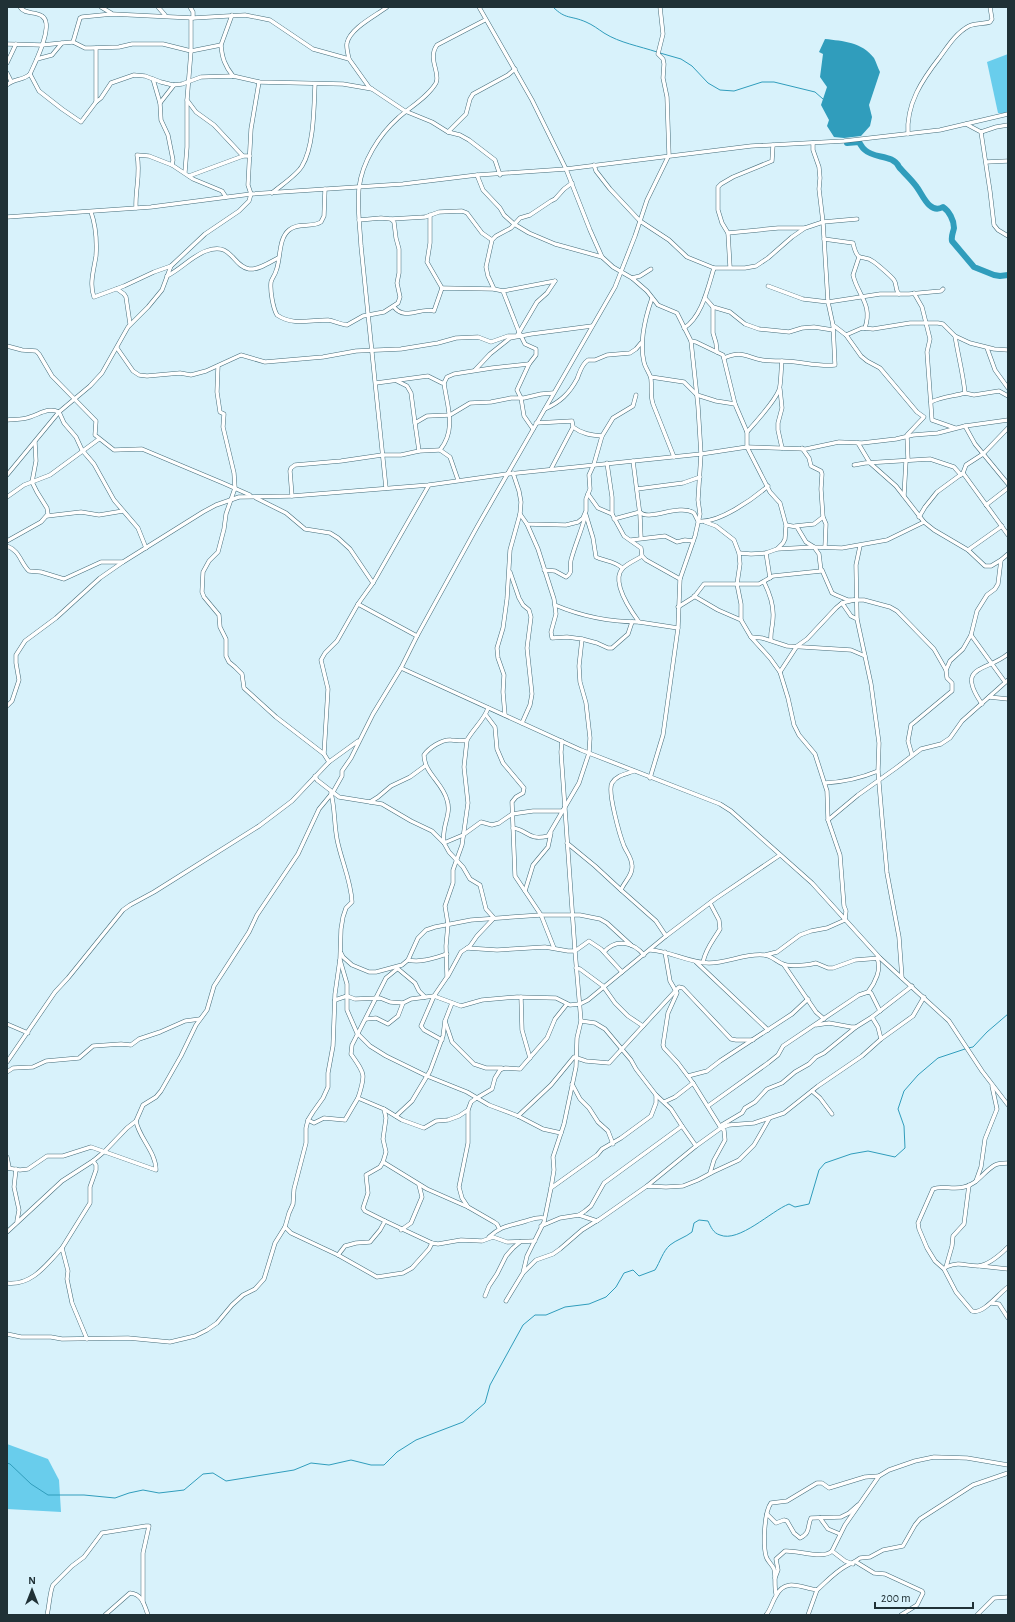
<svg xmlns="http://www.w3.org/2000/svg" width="1015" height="1622" font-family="'Alegreya Sans',sans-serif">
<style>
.green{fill:#69cdec}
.water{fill:#309dbc}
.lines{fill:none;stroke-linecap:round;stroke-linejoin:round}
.stream{stroke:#309dbc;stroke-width:1}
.river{stroke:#309dbc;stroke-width:6}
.minor-casing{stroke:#456d7a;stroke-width:4.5}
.minor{stroke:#fff;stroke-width:3.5}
</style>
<rect width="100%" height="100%" fill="#d8f2fb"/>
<g class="green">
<path d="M1008,54v59h-10l-11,-51z"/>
<path d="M7,1444l41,15 11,21 2,32 -54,-3z"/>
</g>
<path class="water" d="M825,39c18,2 37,3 49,19 2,4 4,10 6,14l-11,33 3,12 -2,9 -9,10 -17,2 -10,-1 -7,-11 2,-6 -8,-15 6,-18 -7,-10 3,-23 -4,-2z"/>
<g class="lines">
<g class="stream">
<path d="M553,7c13,13 17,8 33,15 7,3 12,7 18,11 16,10 35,13 53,19"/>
<path d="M660,53l21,6 11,7 16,17 12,7 14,1 28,-9h12l41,10 8,7"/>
<path d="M968,1048l5,-1 14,-15 21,-18"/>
<path d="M7,1463l3,1 21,20 17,11h36l31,3 14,-5 14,-3 16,3 25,-3 19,-16 10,-1 13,8 68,-11 17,-7 18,2 22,-5 20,5h13l13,-13 19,-12 47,-18 22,-19 5,-18 33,-60 12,-10h11l19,-8 24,-3 17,-7 10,-10 8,-14 9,-3 6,6 16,-6c5,-8 8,-19 15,-25 6,-5 16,-8 22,-13l2,-9 5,-3 9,1c3,6 5,12 12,14 19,8 51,-24 69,-31l6,3 14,-3 10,-34 6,-7 26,-9 17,-3 27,6 10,-9 -1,-22 -6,-17 6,-18 14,-16 20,-17 27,-9"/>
</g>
<path class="river" d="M847,143l12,-1c2,3 3,6 6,8 9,9 28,4 34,17 5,6 12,12 17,19 6,7 13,29 27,21 6,4 11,13 11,21 -1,5 -3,8 -2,13l22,26 20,8 6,1 8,-1"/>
<g class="minor-casing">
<g id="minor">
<path d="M101,7l10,6"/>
<path d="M158,7l7,8"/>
<path d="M190,7l3,5v6"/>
<path d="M479,7l53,93 34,69 24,61 12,27 11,10 19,11 15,13 11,14 19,8 14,28 5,1 27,13 12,49"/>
<path d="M191,18v33l-4,49 9,12 18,13 29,31h7"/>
<path d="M73,42l12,6h6l28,-1 13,-3h31l28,7 30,-6 11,-30"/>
<path d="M7,44l35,1 20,-2"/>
<path d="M221,45c1,13 4,21 12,31"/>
<path d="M96,48v54"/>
<path d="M37,59l15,-4 10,-12 11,-1 7,-24 2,-1 30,-3 81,4 52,-3 25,5 43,29 36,10 20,28 36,24 27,11 16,10 12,3 9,5 26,20 5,15"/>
<path d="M349,59c-1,-5 -3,-12 -2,-16 3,-15 30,-28 40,-36"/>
<path d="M7,63l9,-19"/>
<path d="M7,73l4,8"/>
<path d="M30,74l9,17 23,18 19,13 15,-20 5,-4 10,-15 23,-8 11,1 16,6 12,3 9,-1 19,-7 32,-1 26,6 84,2 29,5"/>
<path d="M153,79l7,24 1,17 7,15 5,25 -1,5"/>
<path d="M7,85c7,-7 16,-4 23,-11 5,-11 25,-50 12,-58 -7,-5 -17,-1 -22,-9"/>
<path d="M160,103l14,-18"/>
<path d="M966,124l15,8 9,59 4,34 4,5 10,6"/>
<path d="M448,132l18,-18 4,-15 3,-5 35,-19 7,-6"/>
<path d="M981,132l15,-5 12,-2"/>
<path d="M908,134c-2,-30 14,-54 32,-77 8,-11 16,-24 29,-31 7,-3 15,-2 21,-4l2,-3 -2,-12"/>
<path d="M813,143v7l6,17 1,11 -1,11 4,33 5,80 52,-8h29l32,-3 2,-2"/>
<path d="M986,162l22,-1"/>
<path d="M594,165l2,6 14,18 30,32 29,19 18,17 27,11h31l11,-2 12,-8 24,-21 13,-9 18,-6 34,-3"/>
<path d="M185,172l2,-25v-47"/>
<path d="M477,175l6,15 17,18 4,7 10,9 15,9 26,11 47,13"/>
<path d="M189,176l54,-20"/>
<path d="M325,189l-1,27 -3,6c-9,6 -23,0 -32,8 -11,9 -8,29 -13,41 -1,4 -4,7 -5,11 -1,9 2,26 6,33 16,11 33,5 51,5 6,1 12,4 19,5l16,-9 21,-4 14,-9 2,-6 -3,-14 2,-10v-24l-3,-11 -2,-16 -3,-3 -10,-1 -22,2"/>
<path d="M272,193c8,-7 25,-18 30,-27 12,-19 12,-59 13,-82"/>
<path d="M136,208c-1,-19 5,-34 1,-53l12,1 23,9 21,14 29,12 4,6"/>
<path d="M91,212c5,14 6,28 5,44 -2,13 -7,28 -2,41l30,-11 30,-14 17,-6"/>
<path d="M430,215v28l-3,19 15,26"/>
<path d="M7,217l144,-10 100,-13 152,-10 74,-9 89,-6 185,-23 93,-5 96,-11 68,-16"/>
<path d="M391,219l34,-2 14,-5 23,-1 5,2 15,20 10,7"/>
<path d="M728,233l50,-5h27"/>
<path d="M824,239l29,4c5,22 9,10 21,19 4,3 17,14 20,18 3,4 1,10 5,14"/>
<path d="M859,257l-6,18c5,21 20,29 12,53"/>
<path d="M730,267l-2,-34 -6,-10 -4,-13v-23l3,-3 12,-7 39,-16 1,-16"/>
<path d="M167,276c14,-7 25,-20 39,-25 26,-10 26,15 43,18 10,1 21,-7 29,-11"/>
<path d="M632,278l8,-2 11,-7"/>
<path d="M768,286l35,13 25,3 5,23 13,10 15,21 6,5 13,7 37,44 7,5 -17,18 1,25"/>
<path d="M117,289l7,5 2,3 4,27"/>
<path d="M494,289l-6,-13 -2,-9 6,-27 4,-4 15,-8 9,-10 10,-3 21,-14 4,-2 9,-10 8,-6"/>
<path d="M503,291l16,41 6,12 11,5v6l-7,9 -12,26 4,8 3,18 9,13"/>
<path d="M914,293l8,14 8,32 -3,13 5,68 23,8"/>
<path d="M652,298c-7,20 -13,43 -8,64 1,6 6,11 7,17 1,9 -1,16 2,25l21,53"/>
<path d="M705,298l8,9 17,5 15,12 14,5 30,3 13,-4 12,-1 19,3"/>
<path d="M394,307c11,14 26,0 40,4l8,-23 52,1 9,2 52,-10"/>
<path d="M713,307v26l3,10 1,9"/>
<path d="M684,328c18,-11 24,-41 30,-60"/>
<path d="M846,335l16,-7 11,1 37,-6h28l5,1 12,12 15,7 24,6 14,1"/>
<path d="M7,346l15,4 14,1 3,3 13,22 44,45 -1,14 19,15 28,-1 81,34 27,12"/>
<path d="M117,348l16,23 6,4 8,1 33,-3 11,2 15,-4 35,-16 24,7 58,-5 33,-6 45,-2 37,-6 18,-5 22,-1 13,5 17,-6h9l20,-34 10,-9 8,-12"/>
<path d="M987,348l8,22 13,18"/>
<path d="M724,358c18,-8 22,-1 38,2 6,1 13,1 20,1"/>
<path d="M218,366l-1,26 3,20 4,2 -1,13 11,46 1,15 -9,26 -2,15 -6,23 -9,9 -6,11 -1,20 2,5 15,18 1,12 6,12v17l3,6 6,5 7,7 2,14 32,29 48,37 5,8"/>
<path d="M475,370l15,-16 20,-16 21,-4 61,-8"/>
<path d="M651,377l33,5 13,13 19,6 19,3 12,28v15l23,45 10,11 6,22 -1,14 -2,4 -6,6 -11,4 -15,1 -12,-1"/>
<path d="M397,381l10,5 4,7 4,30 12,-7 23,-1 20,-12 21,-1 20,-4h13l17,-4 12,-1"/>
<path d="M376,383l52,-7 14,7h2l3,-6 7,-3 38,-6 37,-4"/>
<path d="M444,383c3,23 13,46 -4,67l10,7 8,23"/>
<path d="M780,389l2,19 -4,15v7l4,18"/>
<path d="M965,393l9,2 25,-4 9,5"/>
<path d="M931,402c10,-5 23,-6 34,-9 -2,-20 -7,-38 -10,-57"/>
<path d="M545,409c15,-7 24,-15 32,-30 3,-7 4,-14 11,-19h7l12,-5 23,-2 6,-4 5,-6"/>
<path d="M7,420c7,-1 16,0 23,-3 10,-3 18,-10 29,-5l5,11 12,14 6,13 12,14 20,36 24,28 8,20"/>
<path d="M415,423l4,28 21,-1"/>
<path d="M536,423l36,-2 1,6 -22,42"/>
<path d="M965,426l43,-6"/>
<path d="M573,427c9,7 18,8 29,9"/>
<path d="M747,432c8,-9 28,-31 32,-42 2,-4 2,-23 3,-29 18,0 35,6 53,4l-2,-40"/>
<path d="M858,443l12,20 26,23 28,36 10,8 34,20 17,16h6l10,-6"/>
<path d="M802,448l7,10 2,8 10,5 1,3 -1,15 2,28 3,7 -1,23"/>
<path d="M633,461l7,54 1,23"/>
<path d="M607,463l5,34v17l12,22 17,12 1,8 4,4 34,19"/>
<path d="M854,465l11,-2 65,-4 24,8 7,8"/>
<path d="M963,473l45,62"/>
<path d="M7,475l52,-63 31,-26 12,-13 26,-46 20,-20 14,-17 9,-24 34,-32 34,-23 10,-10 2,-7 -3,-9 3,-56 8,-47"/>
<path d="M386,488l-25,-242c-1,-19 -4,-38 -2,-58 3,-26 20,-53 39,-70 12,-11 30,-21 38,-35 5,-10 -9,-24 1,-38l48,-25"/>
<path d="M637,489l46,-6 17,-6"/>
<path d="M588,494l10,14 14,6"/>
<path d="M292,496l-2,-25 1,-3 4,-3 46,-4 41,-6h19l18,-4"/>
<path d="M904,496l2,-35"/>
<path d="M7,497l17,-12 26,-10 49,-36"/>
<path d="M256,498l30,15 19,16 25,4 8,5 12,11 23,34"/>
<path d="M986,505l22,-17"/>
<path d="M520,514l7,10 39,1 12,-3 5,-4 3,-7v-12l4,-10 -1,-14 5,-11 8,-28 11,-18 20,-12 3,-11"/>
<path d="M586,515l7,23 3,19c8,4 19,4 26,11"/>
<path d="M47,516l34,-4 18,3 24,-4"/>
<path d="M919,517l6,-10 12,-15 26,-19 3,-8 17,-11 25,-26"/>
<path d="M614,519l26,-7c8,10 39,-9 54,1l4,8c20,3 55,-22 70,-35"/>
<path d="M705,522l11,4 18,14 5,13 1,11 -3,20 4,20v16l10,17 19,21 10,14"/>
<path d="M786,525l11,2 9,15 8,5 28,1 45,-8 37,-18"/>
<path d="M795,526l19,-2 9,-7"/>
<path d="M631,540l34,-4 12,6 8,-2 8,1"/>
<path d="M7,541l34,-19 7,-8 -1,-6 -10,-16 -5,-10 4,-21 -1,-19"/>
<path d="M7,546c13,5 13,16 22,25l12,1 23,7 37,-17h22l80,-50 13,-7 23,-8 53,-1 137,-11 78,-11 194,-20 46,-7 59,2 33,-7 23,1 34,-4 17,-4 25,-2 27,-7 10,18 33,40"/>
<path d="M860,546l-4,19 1,54 8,37"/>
<path d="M968,550l34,-24"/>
<path d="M766,553l4,25"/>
<path d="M642,556c-6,4 -14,7 -19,12 -13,13 8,43 16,54l39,6"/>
<path d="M544,570l11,1 11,6c8,-5 3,-10 5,-17 4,-15 10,-28 14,-43"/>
<path d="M822,570l10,23 4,2 12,5h16l26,7 7,4 37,38 12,21"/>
<path d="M510,572l9,26 4,7 6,5 2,7 -4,31 5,46 -2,11 -8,18"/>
<path d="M764,582c5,10 10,24 9,36 0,8 -3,14 -2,22"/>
<path d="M694,596l24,14 23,10"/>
<path d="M842,603l9,13 6,3"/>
<path d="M555,605c26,11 56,17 84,17"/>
<path d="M678,607l16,-10 10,-13h55l14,-8 48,-5 -2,-17 -5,-7 -37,2"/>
<path d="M971,635l34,47"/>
<path d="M417,636l-59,-32 15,-21 56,-98"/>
<path d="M751,637l11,1 25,8 64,4 14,6 6,28 8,59 -1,28 4,47 5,55 12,64 3,41"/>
<path d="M582,639l15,4 11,5h4l16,-14 4,-12"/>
<path d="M401,668l180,82 139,54 11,7 81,72 68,75 69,63 33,50 26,34"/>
<path d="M989,697l19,2"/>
<path d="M982,704c-27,-39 4,-32 26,-50"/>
<path d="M7,706l5,-5 7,-21 -3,-17v-8l9,-14 31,-23 44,-40 23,-16"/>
<path d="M488,708c-3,11 -15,21 -21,32 -6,2 -10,0 -16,0 -9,-1 -22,8 -27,15 0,18 19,28 23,45 5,15 -6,26 -3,43l19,-8 18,-13 11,3 7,-2 13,-9 21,-3h30"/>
<path d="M486,715l9,12 2,22 6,14 21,25 -1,5 -7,4 -4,5 3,74 26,39 13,33"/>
<path d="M505,715l-2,-23 1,-17 -6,-17 -1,-10 6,-20 4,-29 3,-49 10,-36 1,-12 -2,-11 -6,-18"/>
<path d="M324,754l4,-65 -7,-29 4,-7 12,-12 21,-37"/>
<path d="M912,755l-4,-14 3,-16 41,-34v-8l-5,-5 -1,-8 4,-9 13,-12 8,-14 6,-24 10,-16 8,-6 3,-5 3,-24 7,-6"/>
<path d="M315,776l2,4 22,17 31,5 8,-5 13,-11 19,-9 15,-11"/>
<path d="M650,778l13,-43 15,-107 2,-49 15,-43 5,-22 -2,-14 3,-46 -3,-48 -7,-65"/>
<path d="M825,783c19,-1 36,-5 53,-12"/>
<path d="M370,802l12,2 29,17 21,10 12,12 5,9 14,15 7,12 10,6 6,24 8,9 -17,18 -7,10 -9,6 -13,24"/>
<path d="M828,820l30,-25 38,-27 25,-19 20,-5 9,-6 12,-17 46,-41"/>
<path d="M513,828c15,2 15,13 35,8l31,-53 10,-30 1,-15 -4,-35 -6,-21 -1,-16 3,-27 -15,-2 -15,1 -1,-6 5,-18 -2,-15 -16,-50 -11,-25"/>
<path d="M567,843l28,23 26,24"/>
<path d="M525,891l8,-26 15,-18 3,-14"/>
<path d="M666,936l49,-37 65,-44"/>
<path d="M467,948l30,2 48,-3 23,4h7l14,-10 12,8 21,23"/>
<path d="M650,950c20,1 39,13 59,13 19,0 36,-10 55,-8 7,0 13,7 19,9 6,3 27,1 33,-1l12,5h5l22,-8 25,-2"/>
<path d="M604,952c12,-14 29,-10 40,3"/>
<path d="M665,952l5,29 7,12 -9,20 -5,32 1,3 14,15 15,20"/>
<path d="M341,953l2,4 9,8 17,7h7l26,-7 6,-5 10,-22 8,-8 9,-3 36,-7 70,-5h39l20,4 7,4 24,22"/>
<path d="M765,955l12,-3 23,-17 11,-4 16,-3 18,-8 1,-9 -2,-5 -4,-51 -12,-35 -1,-29 -12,-37 -16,-19 -5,-10 -6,-27 -8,-26 17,-26 10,-7 29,-31 6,-5 12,-3"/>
<path d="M340,960l7,24v26l10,23 13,13 16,10 41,20 40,16 22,13 29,11 25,13 18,4"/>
<path d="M408,960c13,3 26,-2 39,-6"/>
<path d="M696,962l72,68"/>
<path d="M703,962c3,-14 10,-21 17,-33l-1,-9 -9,-17"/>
<path d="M784,965l32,47 8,7"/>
<path d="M397,968l18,15 4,8 6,6"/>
<path d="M576,968l4,1 23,17 12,17 13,13 15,10"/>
<path d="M397,969l-11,9 -34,67 -1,9c14,20 15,20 7,44l26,11 2,9 -3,21 3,13 -3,10 44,27 41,18"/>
<path d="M868,992c7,-9 14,-23 9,-34"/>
<path d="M521,997l1,33 8,28"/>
<path d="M335,1000l12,-4 8,3 25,-1 10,4 13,1 8,-4 23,-3 27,10 21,-6 35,-3 39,1 14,7 10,-1 8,-4 78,-64 -10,-15 -35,-31c3,-8 12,-15 11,-24 0,-8 -5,-13 -8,-20 -4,-10 -17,-55 -12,-63 5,-8 14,-9 22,-12"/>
<path d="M366,1019l10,-1 12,6 10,-8 5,-13"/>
<path d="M445,1021l7,21 22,22 12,4h16"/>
<path d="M581,1021l14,2 10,6 26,31 5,9 20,26 15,14 11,17"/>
<path d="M7,1024l21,9"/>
<path d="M816,1025l13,-2 22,4h5l16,-10"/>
<path d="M881,1039l-3,-12 -6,-10 40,-31"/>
<path d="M442,1040l-18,-10 -3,-4 13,-30 13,-19 -1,-31 2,-22 -3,-18 8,-23v-13l9,-25 6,-42 -4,-36 3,-27"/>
<path d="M7,1062l48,-70 13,-14 55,-68 7,-5 24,-13 105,-66 33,-25 37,-39 29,-21"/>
<path d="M7,1072l6,-4 20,-1 13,-6 33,-3 14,-12 28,-2 10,1 8,-6 21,-7 25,-11 15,-2"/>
<path d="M688,1076l19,-5 13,-10 72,-47 16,-15"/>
<path d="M572,1084l8,15 9,9 9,14 10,9 5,13"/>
<path d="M812,1091l8,7 12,16"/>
<path d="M664,1102l11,-5 18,-14 28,45 3,2 1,10 -11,20 -4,13"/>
<path d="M708,1106l60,-43 10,-8 5,-9 76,-51 9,-3 3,1 9,18"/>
<path d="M384,1109l18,11 22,8 12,-7 12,-1 11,-4 9,-6 3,-8 4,-3 17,-10 3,-11 5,-8 5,-2 15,1 27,-31 8,-19 12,-15"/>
<path d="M468,1110v33l-9,44 3,11 6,9 26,15 3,2 2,4"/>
<path d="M396,1116l16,-15 18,-30 13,-35 2,-15 7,-18"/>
<path d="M518,1116l33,-31 23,-28 12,4 23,2 70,-76 4,1 48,51 5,1h17"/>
<path d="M308,1120l6,3 10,-5 21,2 13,-22"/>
<path d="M720,1126l22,-13 3,-5 10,-6 12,-13 15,-6 13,-11 14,-8 7,-7 8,-4 32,-26"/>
<path d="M7,1157l2,10"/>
<path d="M1008,1163c-4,0 -9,0 -13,2 -11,6 -17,19 -31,22 -11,3 -22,-2 -31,2l-15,34 1,6 8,19 8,13 9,8 12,23 16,19c11,4 27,-18 36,-24"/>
<path d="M7,1168l13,2 8,-1 19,-13h16l28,-9 65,23c0,-18 -17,-32 -20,-49"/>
<path d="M16,1169l-2,18 5,23 -2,11"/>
<path d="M976,1181l5,-14 4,-28 12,-30 -5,-23"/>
<path d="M647,1186l49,-40"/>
<path d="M551,1188l46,-33 5,-6 19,-11 30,-22 5,-13v-8"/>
<path d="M579,1215l18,6 50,-35 19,1 17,-1 15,-6 15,-8 26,-12 15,-15 15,-26"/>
<path d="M385,1221l47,22 6,1 23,-4 21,1 11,-4 14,5 28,-1"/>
<path d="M541,1226l19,-8 19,-3 6,-4 6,-5 13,-23 78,-57 14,20 25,-18 8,-3 25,-2 30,-10 34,-27 44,-30 19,-17 32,-23 11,-19"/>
<path d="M285,1227l6,6 47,22 39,22 26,-4 9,-5 17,-19 3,-6"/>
<path d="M401,1230l10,-7 11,-26 -3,-12"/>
<path d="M7,1232l55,-51 31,-20 12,-10 22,-23 9,-7 7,-16 13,-8 5,-6 20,-35 15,-31 11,-15 7,-24 35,-54 8,-17 41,-61 21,-45 14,-17 9,-16v-5l9,-13 22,-44 28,-46 16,-32 60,-109 138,-240 20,-51 12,-36 22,-45 -2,-58 -4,-19 1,-14 -1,-5 -5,-5 5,-20 -3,-27"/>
<path d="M489,1237c13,-12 21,-11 37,-16 7,-2 10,-4 18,-3"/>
<path d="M338,1255l7,-9 11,-3 14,-1 10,-12 5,-9 -20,-10 -2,-3 5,-15 -2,-18 14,-8 3,-5"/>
<path d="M980,1266l28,3"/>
<path d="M946,1267l6,-21 1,-10 11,-12 5,-39"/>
<path d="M946,1267c15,-6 18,-1 32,-1 10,-1 23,-12 30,-19"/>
<path d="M524,1272l12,-12 17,-6 7,-5 22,-19 16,-10"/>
<path d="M7,1283c25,3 40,-19 55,-35"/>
<path d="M485,1296l4,-10 8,-12 9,-18 7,-8 7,-6"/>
<path d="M506,1301l17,-28 4,-17 17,-34 7,-34 3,-18 -1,-13 11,-33 12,-57 1,-29 4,-17 -6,-70 -14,-199 1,-11"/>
<path d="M991,1303l8,1 9,14"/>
<path d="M7,1334l14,3h30l11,2 66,-1 42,4 25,-6 12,-6 10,-7 15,-18 11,-10 12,-6 9,-10 11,-36 10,-16 4,-14 4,-9 1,-15 12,-46v-15l2,-8 5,-8 10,-14 5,-11v-14l5,-27 2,-52 5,-35 1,-30 2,-12 3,-9 6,-6c-1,-22 -11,-42 -15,-63 -3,-16 -2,-31 -6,-46"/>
<path d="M87,1339l-15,-36 -5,-24 1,-8 -6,-23 28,-45v-16l6,-17v-5l-3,-4"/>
<path d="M767,1514l9,9 8,-3 3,1 7,12 6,5c11,-5 7,-12 11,-20l30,-1 8,-4 9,-8"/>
<path d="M820,1518l8,11 12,5"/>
<path d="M832,1551l13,10 8,3"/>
<path d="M856,1562l18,11 11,1 37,17 1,2 -6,12 -16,10"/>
<path d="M775,1578l3,-8 -2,-11 9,-8c13,-1 38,9 47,0l13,-26 34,-49 10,-6 26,-9 19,-4 33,1 41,7"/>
<path d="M776,1594c-2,-9 0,-17 -2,-25 -2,-5 -7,-8 -8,-13 -3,-11 -2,-44 5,-53l16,-2 30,-18h5l7,5 36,-11 14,-1"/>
<path d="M47,1615c2,-7 3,-25 6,-30l19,-19 12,-9 18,-24 44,-7h3l-6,27v49"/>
<path d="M105,1615l25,-22c12,1 14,11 18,22"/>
<path d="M766,1615c5,-6 6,-13 10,-19 9,-19 26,-8 41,-6 9,-8 18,-18 29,-24 5,-3 9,-4 14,-8l10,-1 13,-7 20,-4 12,-21 5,-6 53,-34 35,-12"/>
<path d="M808,1615l9,-25"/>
<path d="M977,1615l17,-17 14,-1"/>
</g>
</g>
<use href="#minor" class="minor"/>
</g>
<rect width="1015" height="1622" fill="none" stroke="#203136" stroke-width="16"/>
<g transform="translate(32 1590)" stroke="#d8f2fb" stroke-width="3" paint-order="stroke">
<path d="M0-3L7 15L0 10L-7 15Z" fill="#203136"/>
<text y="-6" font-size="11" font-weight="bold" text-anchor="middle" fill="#203136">N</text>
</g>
<path d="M875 1602v6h98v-6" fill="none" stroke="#203136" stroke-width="2"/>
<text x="881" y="1602" font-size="12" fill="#203136" stroke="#d8f2fb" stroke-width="3" paint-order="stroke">200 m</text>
</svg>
